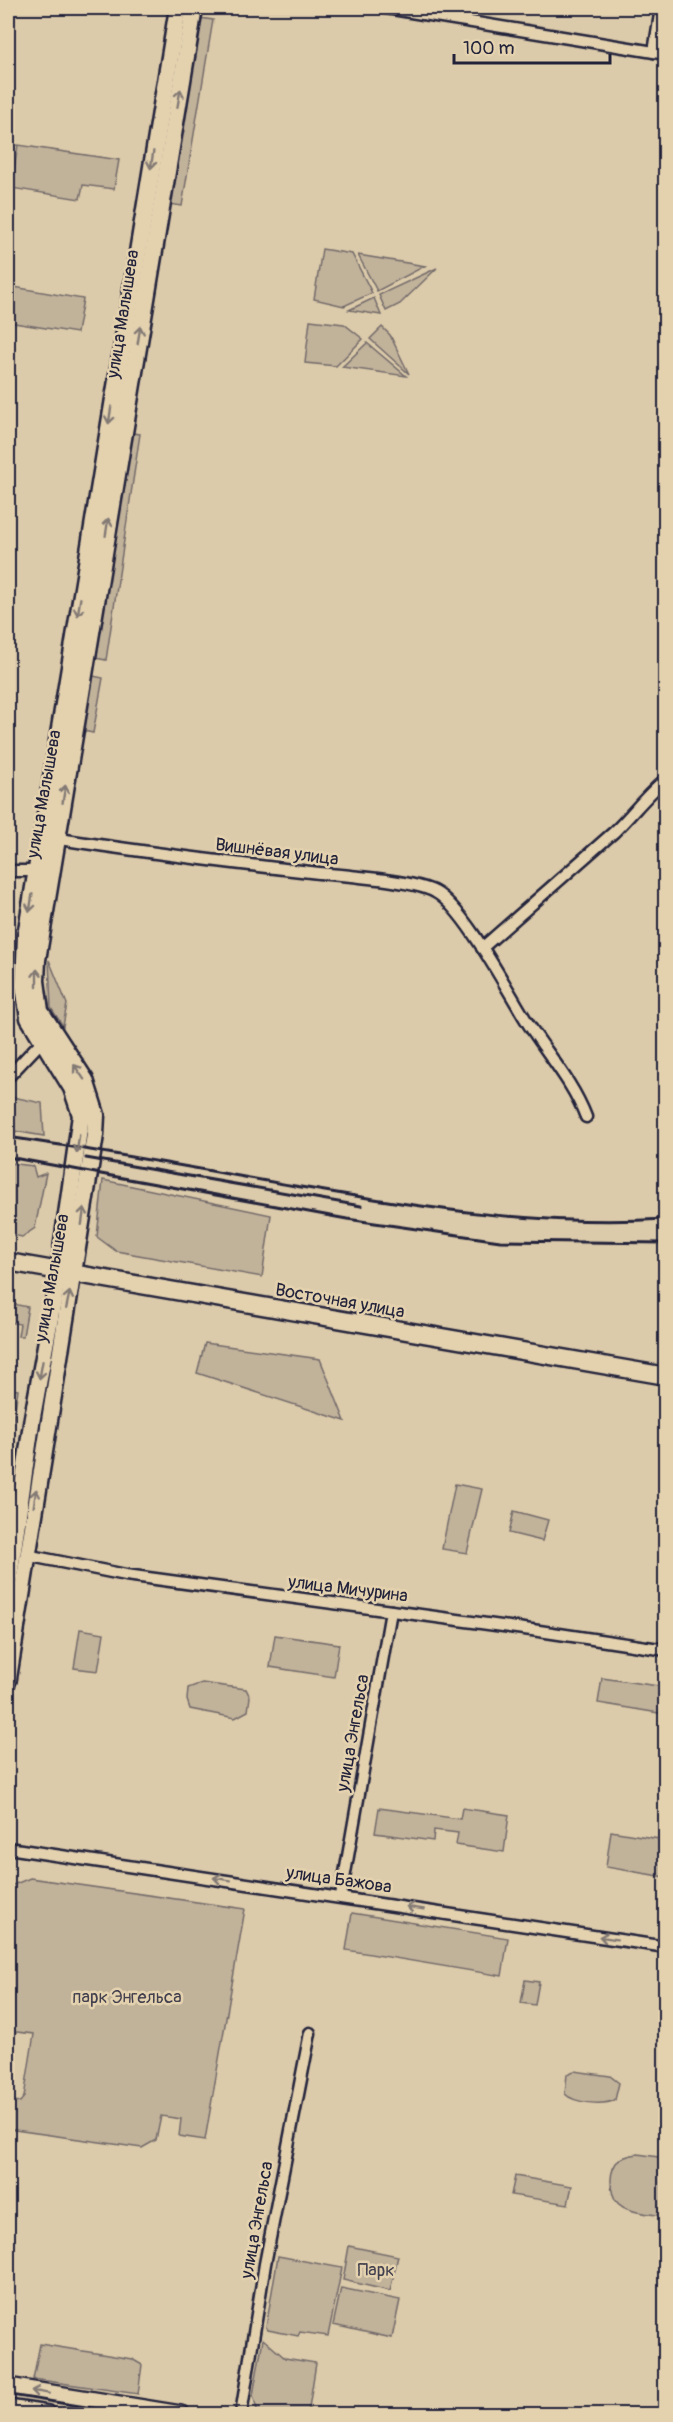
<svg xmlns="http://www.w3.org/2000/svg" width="673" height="2422" font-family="Pangolin,sans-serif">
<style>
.green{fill:#c1b29a;stroke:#726a6a;stroke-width:1.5}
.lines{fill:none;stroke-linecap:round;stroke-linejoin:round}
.street-casing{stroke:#22223b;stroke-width:15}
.secondary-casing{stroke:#22223b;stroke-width:20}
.primary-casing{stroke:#22223b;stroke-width:21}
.street{stroke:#e4d2af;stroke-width:10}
.secondary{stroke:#e4d2af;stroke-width:15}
.primary{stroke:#e4d2af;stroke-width:16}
.tram{stroke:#22223b;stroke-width:1.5}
.rail{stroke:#22223b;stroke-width:3}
.oneway{stroke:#837a75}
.labels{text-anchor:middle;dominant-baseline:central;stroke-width:5;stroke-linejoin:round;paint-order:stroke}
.street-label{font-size:18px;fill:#22223b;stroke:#e4d2af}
.park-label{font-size:18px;fill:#423f4e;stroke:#e4d2af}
</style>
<rect width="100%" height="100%" fill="#dccbaa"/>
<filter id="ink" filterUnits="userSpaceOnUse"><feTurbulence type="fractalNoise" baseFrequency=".0167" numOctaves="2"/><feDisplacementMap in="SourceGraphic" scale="12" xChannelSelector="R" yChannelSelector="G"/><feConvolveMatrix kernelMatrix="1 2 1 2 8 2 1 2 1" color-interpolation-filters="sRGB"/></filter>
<g filter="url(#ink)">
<g class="green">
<path d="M200,18l13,2 -31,186 -13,-2z"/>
<path d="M18,145l101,15 -5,29 -31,-4 -3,14 -69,-11z"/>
<path d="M322,249l30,5 20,39 -28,13 -30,-7z"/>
<path d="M358,255l67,11 -48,25z"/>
<path d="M437,268l-37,36 -14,7 -7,-16z"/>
<path d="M8,286l75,13 -6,34 -69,-11z"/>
<path d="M374,298l7,17 -32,-5z"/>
<path d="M310,320l34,4 19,15 -27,27 -31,-3z"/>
<path d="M382,327l8,8 19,39 -39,-35z"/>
<path d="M367,343l39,33 -64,-9z"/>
<path d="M132,433l8,1 -34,226 -11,-2z"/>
<path d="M93,676l10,2 -10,55 -10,-2z"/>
<path d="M49,960l18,44 -4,22 -12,-18z"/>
<path d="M8,1096l34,7 2,33 -36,-6z"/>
<path d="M8,1163l25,3 3,11 10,-4 -11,55 -13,9 -14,-3z"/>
<path d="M103,1180l168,35 -9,62 -146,-26 -19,-14z"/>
<path d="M8,1303l20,4 -5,29h-5l2,-12 -12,-2z"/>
<path d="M205,1343l115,16 25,62 -148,-48z"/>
<path d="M11,1389l7,1 -10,61v-42z"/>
<path d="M455,1484l27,5 -15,64 -25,-4z"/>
<path d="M514,1511l34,9 -6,21 -33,-8z"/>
<path d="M80,1629l24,4 -6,38 -24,-3z"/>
<path d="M275,1635l64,9 -5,33 -64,-10z"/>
<path d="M602,1678l63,9v27l-67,-11z"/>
<path d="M202,1683l44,6 4,8 -2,14 -13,7 -45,-9 -3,-9 1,-12z"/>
<path d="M379,1808l81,11 2,-11 47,7 -5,37 -48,-7 2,-12 -24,-3 -1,11 -58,-8z"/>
<path d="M611,1831l54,9v37l-59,-10z"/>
<path d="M30,1878l215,31 -40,231 -26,-4 2,-17 -20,-3 -5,24 -14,8 -134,-19v-29l12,2 4,-5 10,-63 -26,-3v-144z"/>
<path d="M352,1913l156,25 -6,38 -156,-26z"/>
<path d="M525,1980l14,2 -4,23 -14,-2z"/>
<path d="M574,2071l36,5 9,7 -4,17c-12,6 -41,3 -50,-6l2,-20z"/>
<path d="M638,2154l27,4v58c-13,-2 -30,-2 -42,-9 -14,-7 -15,-32 -7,-44 5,-6 14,-8 22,-9z"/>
<path d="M515,2176l57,10 -4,18 -57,-9z"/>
<path d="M349,2246l49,10 -8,35 -47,-11z"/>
<path d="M278,2256l64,12 -14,68 -28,-4 -2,4 -30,-6 -2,-3z"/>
<path d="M341,2288l59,12 -8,38 -59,-13z"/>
<path d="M263,2339l22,19 31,5 -8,51 -50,-1 -5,-18z"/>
<path d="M40,2344l92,15 10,6 -4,29 -105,-15z"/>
</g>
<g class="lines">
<g class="street-casing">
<g id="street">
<path d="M386,8l280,46"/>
<path d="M654,52l7,-44"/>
<path d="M53,838c88,14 177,25 266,35 27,3 95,7 116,19 30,16 74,102 94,133 20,31 44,58 57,92"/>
<path d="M8,871h28l3,-2"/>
<path d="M482,948l132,-116c18,-17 32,-37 52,-53"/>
<path d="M8,1077l34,-36"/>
<path d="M26,1555l100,20 413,56 127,19"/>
<path d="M8,1848l658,99"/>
<path d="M341,1896l50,-285"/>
<path d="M241,2414l24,-150 45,-231"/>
</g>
</g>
<g class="secondary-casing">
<g id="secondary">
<path d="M8,1588l24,-168 27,-149"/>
<path d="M8,1681l65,-408"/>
<path d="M8,2386l173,28"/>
<path d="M8,2408l40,6"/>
</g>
</g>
<g class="primary-casing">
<g id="primary">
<path d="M8,1262l658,114"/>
<path d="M59,1271l22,-156 -9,-27 -43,-70 -5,-32 2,-50 152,-928"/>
<path d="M73,1273l22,-138 1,-20 -11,-35 -45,-69 -4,-30 1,-21 157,-952"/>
</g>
</g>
<use href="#street" class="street"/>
<use href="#secondary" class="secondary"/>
<use href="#primary" class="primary"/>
<path class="tram" d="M8,2394l128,20"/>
<g class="rail">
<path d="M8,1137c96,14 191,32 287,49 123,21 245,41 371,33"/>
<path d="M8,1157l339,62 153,22 166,2"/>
<path d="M86,1158l275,48"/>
</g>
</g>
<defs><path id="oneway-shaft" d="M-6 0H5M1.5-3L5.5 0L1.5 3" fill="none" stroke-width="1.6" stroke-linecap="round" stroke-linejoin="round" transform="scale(1.5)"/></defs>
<g class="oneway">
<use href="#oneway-shaft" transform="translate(179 98) rotate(-80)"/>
<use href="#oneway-shaft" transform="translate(152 160) rotate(99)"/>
<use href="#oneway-shaft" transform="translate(139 335) rotate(-81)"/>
<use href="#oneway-shaft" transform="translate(110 415) rotate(99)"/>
<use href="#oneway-shaft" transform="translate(107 527) rotate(-81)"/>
<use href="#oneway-shaft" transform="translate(79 607) rotate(99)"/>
<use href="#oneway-shaft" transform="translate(64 794) rotate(-81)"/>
<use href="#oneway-shaft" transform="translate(31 903) rotate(99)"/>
<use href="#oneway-shaft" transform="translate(37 978) rotate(-90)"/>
<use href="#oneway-shaft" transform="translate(79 1072) rotate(-125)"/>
<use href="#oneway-shaft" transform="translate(78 1144) rotate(98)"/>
<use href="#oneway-shaft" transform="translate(83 1216) rotate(-82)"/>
<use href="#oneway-shaft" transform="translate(68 1300) rotate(-78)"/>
<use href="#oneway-shaft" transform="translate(41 1370) rotate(100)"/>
<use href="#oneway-shaft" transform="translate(35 1498) rotate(-81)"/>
<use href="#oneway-shaft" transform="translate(222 1879) rotate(-171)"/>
<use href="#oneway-shaft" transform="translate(415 1908) rotate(-171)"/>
<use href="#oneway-shaft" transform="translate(608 1938) rotate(-171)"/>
<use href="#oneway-shaft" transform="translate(40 2392) rotate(-170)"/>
</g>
</g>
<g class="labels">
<g class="street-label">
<text transform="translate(123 314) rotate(-81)">улица Малышева</text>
<text transform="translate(44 794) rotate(-80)">улица Малышева</text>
<text transform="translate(277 852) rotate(7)">Вишнёвая улица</text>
<text transform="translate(52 1278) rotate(-80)">улица Малышева</text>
<text transform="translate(340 1301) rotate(10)">Восточная улица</text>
<text transform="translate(348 1589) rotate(7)">улица Мичурина</text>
<text transform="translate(353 1733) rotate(-80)">улица Энгельса</text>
<text transform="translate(339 1880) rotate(8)">улица Бажова</text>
<text transform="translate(257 2220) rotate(-80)">улица Энгельса</text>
</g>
<g class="park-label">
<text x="127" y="1997">парк Энгельса</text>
<text x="376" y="2270">Парк</text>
</g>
</g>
<rect width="673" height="2422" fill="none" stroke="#e4d2af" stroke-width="30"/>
<rect x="15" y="15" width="643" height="2392" fill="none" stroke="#22223b" stroke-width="2" filter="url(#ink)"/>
<path d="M454 54v9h156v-9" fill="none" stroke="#22223b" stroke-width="3"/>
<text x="463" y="54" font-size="18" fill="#22223b" stroke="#e4d2af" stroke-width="4.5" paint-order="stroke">100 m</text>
</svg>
